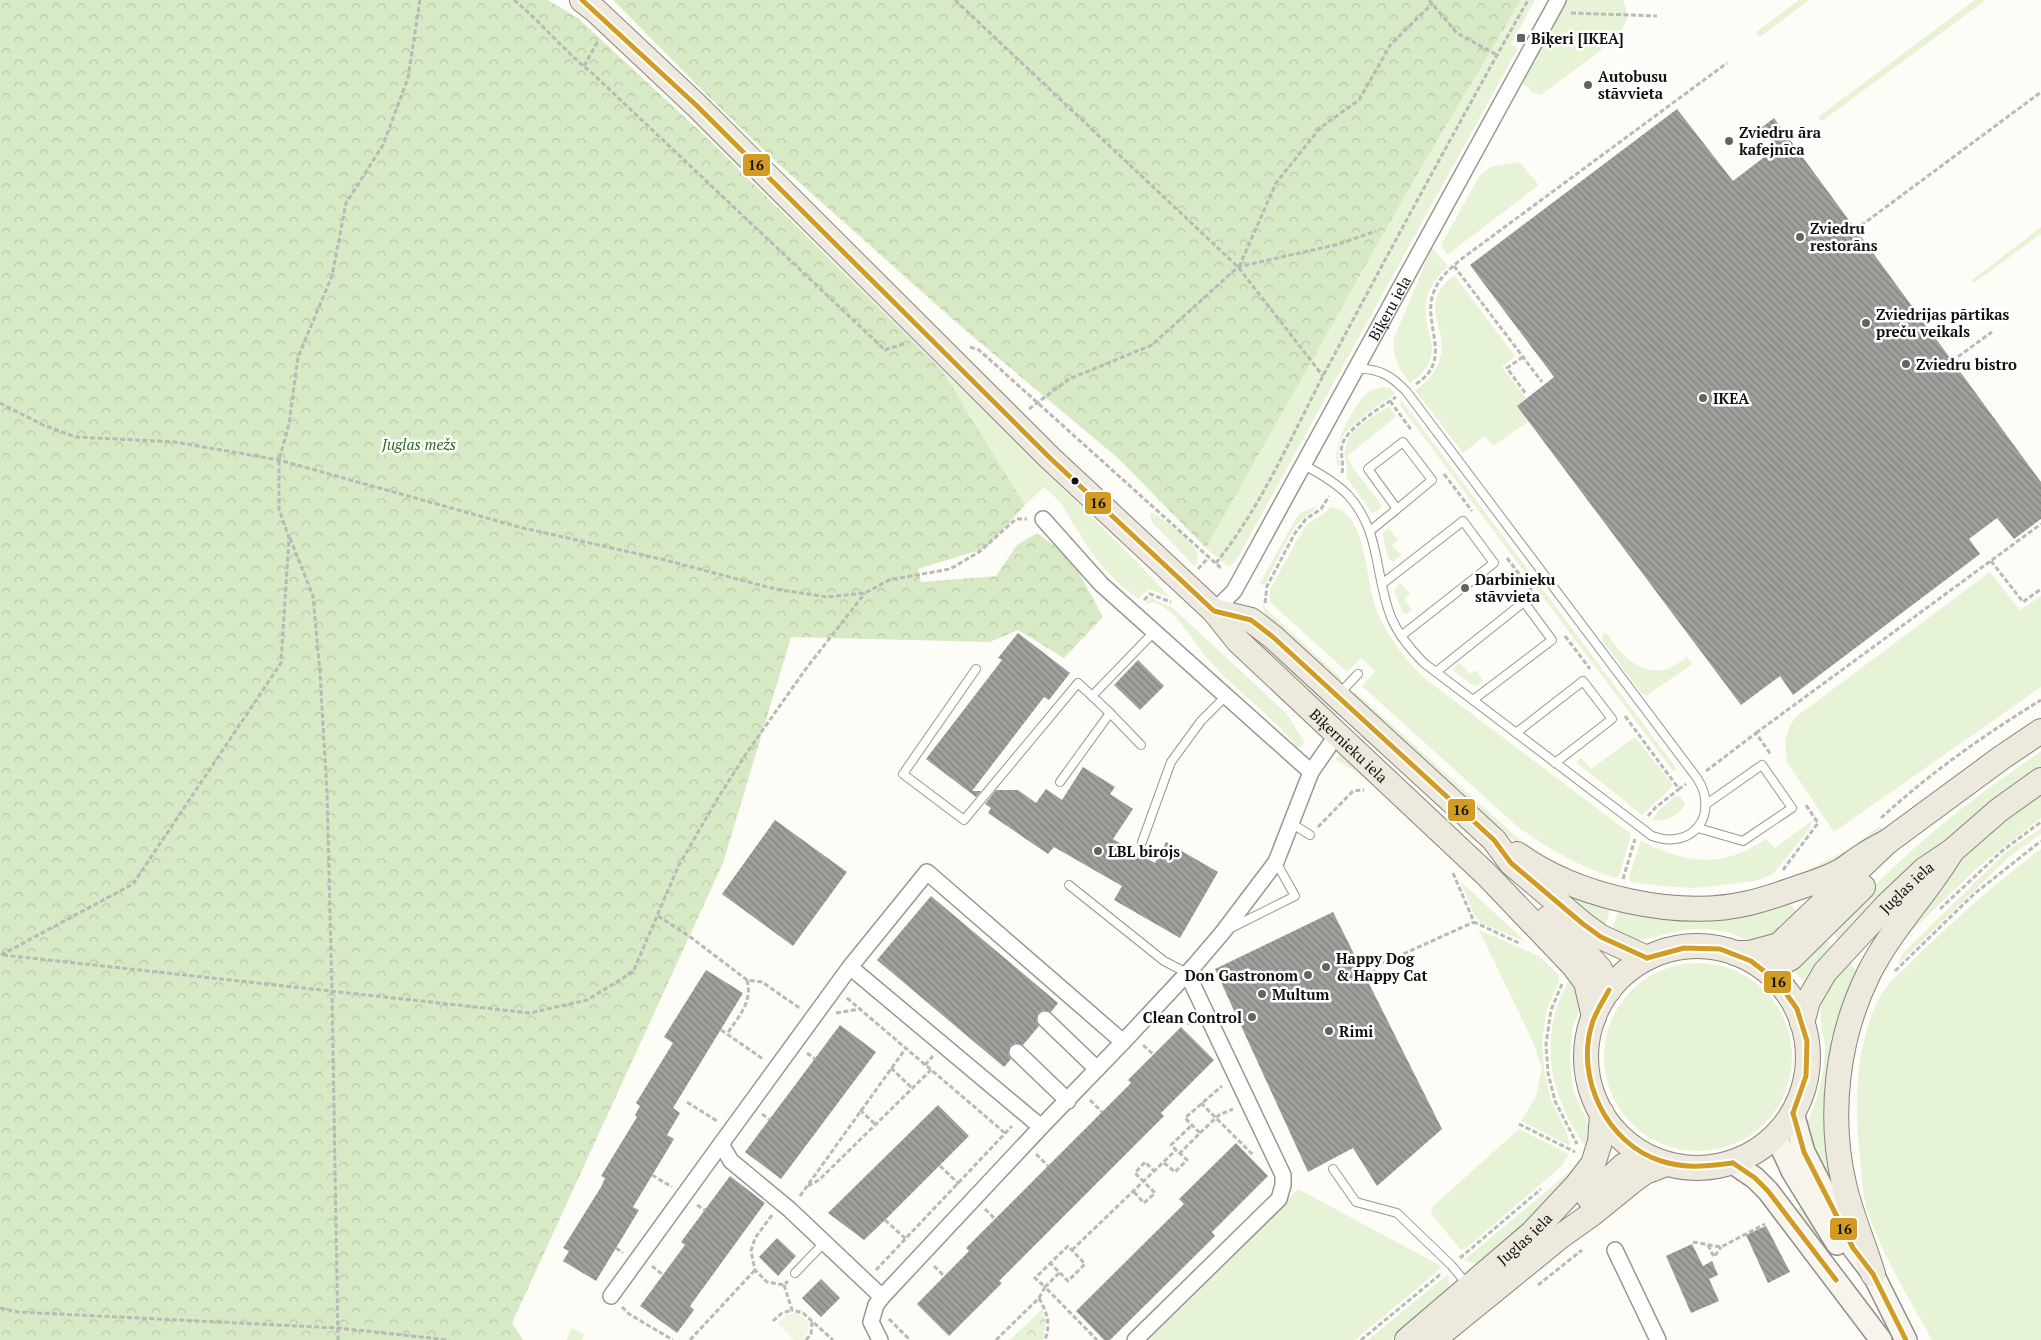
<svg xmlns="http://www.w3.org/2000/svg" width="2041" height="1340" font-family="'PT Serif',serif">
<style>
.grass{fill:#e7f3d7}
.forest{fill:url(#forest-crowns)}
.park{fill:url(#park-crowns)}
.pitch{fill:#f0f6e1}
.building{fill:url(#building-back-hatch)}
.lines{fill:none;stroke-linecap:round;stroke-linejoin:round}
.lane-casing{stroke:#979795;stroke-width:10}
.street-casing{stroke:#979795;stroke-width:18}
.secondary-casing{stroke:#8e8d8b;stroke-width:24}
.primary-casing{stroke:#858482;stroke-width:26}
.path{stroke:#b9b9b8;stroke-width:3;stroke-dasharray:5 2.5;stroke-linecap:butt}
.lane{stroke:#fffffe;stroke-width:8}
.street{stroke:#fffffe;stroke-width:15}
.secondary{stroke:#f6f4eb;stroke-width:21}
.primary{stroke:#ede9dc;stroke-width:24}
.bus-1-casing{stroke:#fff;stroke-width:9}
.bus-1{stroke:#d29c24;stroke-width:5}
.poi-dot{fill:#646362;stroke:#fff;stroke-width:2}
.bus-dot{fill:#111;stroke:#fff;stroke-width:2}
.labels{text-anchor:middle;dominant-baseline:central;stroke-width:5;stroke-linejoin:round;paint-order:stroke}
.poi-label{font-size:15px;font-weight:bold;fill:#111;stroke:#fff;text-anchor:start}
.street-label{font-size:15px;fill:#111;stroke:#fff}
.park-label{font-size:15px;font-style:italic;fill:#2f6b1f;stroke:#fff}
.line-badge{stroke:#fff;stroke-width:2}
.pale-badge-label{font-size:14px;text-anchor:middle;font-weight:bold;fill:#111}
</style>
<defs>
<pattern id="forest-crowns" width="20" height="18" patternUnits="userSpaceOnUse" patternTransform="scale(1.25)"><rect width="20" height="18" fill="#d8eac5"/><path d="M2 6a3 3 0 1 1 6 0M12 15a3 3 0 1 1 6 0" fill="none" stroke="#b8c8a8"/></pattern>
<pattern id="park-crowns" width="20" height="18" patternUnits="userSpaceOnUse" patternTransform="scale(1.25)"><rect width="20" height="18" fill="#e7f3d7"/><path d="M2 6a3 3 0 1 1 6 0M12 15a3 3 0 1 1 6 0" fill="none" stroke="#c5cfb8"/></pattern>
<pattern id="building-back-hatch" width="6" height="6" patternUnits="userSpaceOnUse" patternTransform="scale(1.25)"><rect width="6" height="6" fill="#a19f9c"/><path d="M-1 5l2 2M0 0l6 6M5-1l2 2" fill="none" stroke="#82807e"/></pattern>
</defs>
<rect width="100%" height="100%" fill="#fdfcf7"/>
<g class="grass">
<path d="M1521,0h14l-24,44 7,4 -281,511 -8,8 -23,-19 209,-370z"/>
<path d="M1566,0h57c3,7 6,14 3,22 -8,20 -66,58 -85,73l-9,-2 -4,-6 -6,-3z"/>
<path d="M1799,0h10l-49,37 -4,-5z"/>
<path d="M1975,0h11l-164,121 -4,-4z"/>
<path d="M1519,162l20,23 -92,70 -6,-10 39,-70 11,-8z"/>
<path d="M2041,227v7l-67,49 -2,-3z"/>
<path d="M1432,248l16,18c-10,10 -18,19 -21,32 -9,36 26,54 -17,85 -11,-15 -18,-26 -16,-45z"/>
<path d="M1454,275l61,81 -13,11 24,31 -9,8 11,16 -35,24 -8,-10 -22,17 -48,-63c18,-11 30,-31 26,-52 -3,-15 -9,-27 -4,-42 4,-9 10,-15 17,-21z"/>
<path d="M941,369l188,185 42,44 -22,-9 -11,10 -20,-16 -17,-18 -14,-19 -27,-44 -16,-15 -19,18z"/>
<path d="M1383,387l7,1 5,6c-15,11 -49,31 -55,48 -4,11 1,18 -1,26 -10,-18 12,-56 24,-71 5,-6 12,-9 20,-10z"/>
<path d="M1402,401l275,368 -4,2 -274,-367z"/>
<path d="M1389,406l7,11 -49,39 7,13 28,37 -4,5 -6,2 -26,-36c3,-8 -2,-18 -1,-27 2,-21 28,-33 44,-44z"/>
<path d="M1317,506c-5,8 -16,12 -22,21 -12,19 -21,40 -31,59l-4,-3 36,-65 6,-6z"/>
<path d="M1330,507c3,1 8,2 11,3 26,16 25,74 36,101 11,26 26,46 46,66l208,157 -11,40 -4,4c-36,-11 -68,-29 -98,-51l-156,-141 13,-15 -14,-13 -14,14 -77,-70v-13l34,-61c8,-11 18,-9 26,-21z"/>
<path d="M1152,513c12,6 39,26 44,38 3,6 2,10 -1,16l-43,-45 -2,-6z"/>
<path d="M1389,528l9,12 -6,5 9,10 -8,7 -5,-4 -5,-22v-3z"/>
<path d="M1990,572l30,38 21,-14v91l-207,145 -47,-70 -2,-22 5,-15 7,-9z"/>
<path d="M1400,582l10,12 -6,5 8,11 -6,4 -3,-1 -9,-22z"/>
<path d="M1150,597l24,12 113,105 17,27 -2,5 -5,1c-27,-34 -63,-57 -90,-89 -15,-18 -26,-40 -45,-52 -8,-4 -11,-4 -17,-1z"/>
<path d="M1262,605l79,73 -3,5 -67,-61 -6,-8z"/>
<path d="M1251,634l87,79 -5,5 -84,-82z"/>
<path d="M1603,634h4c13,19 33,43 60,35 7,-2 14,-8 20,-12l5,7 -46,32 -5,-3 -39,-53z"/>
<path d="M1459,662l11,12 5,-4 8,10 -6,6 -6,-2 -17,-13v-3z"/>
<path d="M1355,692l164,147c30,21 63,34 95,53l-96,-47 -166,-149z"/>
<path d="M1635,737l37,47 -1,4 -29,27 -66,-53 5,-4 10,11z"/>
<path d="M2041,751v16c-47,34 -93,69 -136,108 -23,20 -44,43 -66,65l-10,-10c36,-35 71,-71 110,-103 32,-27 67,-51 102,-76z"/>
<path d="M1346,753l23,26 -34,-20 5,-5z"/>
<path d="M2041,793v25l-64,50 -81,78 54,-79 44,-39z"/>
<path d="M1675,796h5l5,9c-10,13 -17,16 -33,15l6,-9z"/>
<path d="M1813,820l-5,11 -36,44 -18,6 -58,7 -34,-2 -31,-4 -2,-5 12,-36c48,23 79,28 125,-2l9,9z"/>
<path d="M1880,826l3,4 -43,32 -48,16 57,-29z"/>
<path d="M2041,828v6l-31,22 -113,109 7,-13 102,-100z"/>
<path d="M2041,849v491h-109c-22,-40 -46,-79 -62,-121 -6,-16 -8,-35 -9,-52 -7,-57 -8,-122 21,-174 7,-12 26,-27 36,-38 40,-38 79,-74 123,-106z"/>
<path d="M1460,881l66,61 -45,-19 -6,-7z"/>
<path d="M1564,891l47,17 -7,20 -42,-35z"/>
<path d="M1789,903l12,13c-14,13 -25,21 -46,24 -10,2 -19,-6 -29,-8 -9,-2 -21,-3 -30,-3 -32,0 -53,21 -85,4l8,-23z"/>
<path d="M1479,930l60,26 20,19v6l-12,28 -5,31 2,30 7,30 16,33 3,13 -49,-25 15,-25 6,-28 -10,-28z"/>
<path d="M1822,936l10,10 -19,20 -10,15 -12,-14z"/>
<path d="M1848,962l11,11 -26,208 -7,3 -21,-57c12,-25 19,-51 20,-78 0,-9 -3,-18 -4,-26 -3,-27 10,-43 27,-61z"/>
<circle cx="1698" cy="1057" r="94"/>
<path d="M1572,974l9,32 -9,24 -2,28 3,32 14,32 4,16 -2,14c-31,-44 -48,-89 -33,-142 4,-13 11,-25 16,-36z"/>
<path d="M1519,1129l50,25 -7,12 -97,83 -4,1 -29,-35 -1,-7z"/>
<path d="M1580,1163l-13,24 -88,78 -15,-5z"/>
<path d="M1298,1189l143,77 -1,3 -85,71h-208z"/>
<path d="M1803,1205l27,42 -4,3 -31,-39z"/>
<path d="M1448,1274l1,13 -5,9 -53,44h-23z"/>
<path d="M572,1328l13,7 -4,5h-15z"/>
</g>
<g class="forest">
<path d="M0,0h548l30,18 127,118 236,233 84,136 -39,43 -68,21 3,13 75,-6 21,-31 20,-12 34,25 32,59 -39,41 -46,-28 -28,12 -199,-5 -68,226 -211,460 11,17h-523z"/>
<path d="M613,0h908l-106,178 -209,370 -87,-89 -161,-135 -185,-165 -58,-56z"/>
</g>
<path class="park" d="M1042,1309l4,13 -3,18h-33z"/>
<path class="pitch" d="M796,1313l7,4 6,7 -1,7 -5,9h-9l-17,-17 9,-8z"/>
<g class="building">
<path d="M1677,109l56,72 43,-33 -15,-20 13,-10 267,364v37l-27,20 -17,-21 -28,21 11,15 -187,141 -13,-19 -39,29 -224,-299 37,-29 -84,-112z"/>
<path d="M1018,633l52,40 -21,27 -5,-3 -72,94h9l-5,6 -50,-38 76,-99 -4,-2z"/>
<path d="M1138,660l26,26 -24,24 -26,-25z"/>
<path d="M1083,767l32,20 -5,7 23,15 -20,30 42,24 11,-21 52,30 -38,66 -66,-38 8,-14 -68,-39 -6,7 -60,-41 3,-5 -6,-4 11,-14h22l18,13 10,-14 16,11z"/>
<path d="M775,820l72,52 -54,74 -71,-52z"/>
<path d="M931,896l127,107 -7,9 -8,-2 -5,3 -2,8 3,5 -16,19 -8,-2 -5,3 -2,8 3,5 -7,8 -127,-107z"/>
<path d="M1333,912l109,217 -65,57 -24,-38 -45,24 -93,-203z"/>
<path d="M706,970l37,23 -70,115 7,5 -13,22 7,4 -41,68 6,3 -43,71 -33,-20 6,-10 -6,-3 38,-61 4,-9 -4,-2 36,-59 -2,-2 5,-9 -4,-3 37,-60 -9,-6z"/>
<path d="M840,1025l36,27 -95,127 -36,-27z"/>
<path d="M1181,1027l33,33 -53,53 3,3 -165,165 3,2 -53,53 -32,-32 52,-53 -3,-3 165,-165 -3,-3z"/>
<path d="M938,1105l31,31 -84,84 -21,20 -36,-27z"/>
<path d="M1236,1143l32,33 -56,56 3,4 -105,104h-6l-28,-29 108,-107 -5,-5z"/>
<path d="M730,1176l35,27 -75,103 4,4 -17,23 -37,-27 45,-61 -4,-3z"/>
<path d="M1766,1226l24,46 -22,11 -22,-48z"/>
<path d="M777,1238l19,18 -18,20 -19,-19z"/>
<path d="M1692,1244l11,22 9,-5 6,14 -9,4 10,22 -28,12 -25,-57z"/>
<path d="M821,1279l19,19 -19,19 -19,-19z"/>
</g>
<g class="lines">
<g class="lane-casing">
<g id="lane">
<path d="M1304,465c15,8 32,18 44,30 34,38 26,80 43,122 7,17 20,33 33,46l228,173c42,15 68,-23 45,-58l-291,-387c-17,-17 -25,-21 -49,-23"/>
<path d="M1370,531l27,-22 -29,-40 35,-27 29,38 -35,29"/>
<path d="M1382,584l81,-63 31,42 -93,73"/>
<path d="M976,669l-73,105 61,46 114,-137 14,13 62,-64"/>
<path d="M1436,672l88,-70 28,38 -79,60"/>
<path d="M1340,693l18,-19"/>
<path d="M1110,713l31,32"/>
<path d="M1516,733l67,-52 29,38 -57,44"/>
<path d="M1060,782l50,-69 -18,-17"/>
<path d="M1291,823l19,12"/>
<path d="M1698,828l45,13 49,-33 -30,-43 -57,40"/>
<path d="M1142,842l29,-80 30,-41 25,-25"/>
<path d="M1069,885l95,76 23,12"/>
<path d="M1231,928l64,-32 -19,-34"/>
<path d="M1333,1169l23,33 41,11 54,52 16,19"/>
<path d="M795,1273l29,-30"/>
</g>
</g>
<g class="street-casing">
<g id="street">
<path d="M1043,519l58,65 210,188"/>
<path id="s1" d="M1214,611l20,-20 5,-9 319,-582"/>
<path d="M850,967l191,160"/>
<path d="M1045,1019l52,50"/>
<path d="M1017,1052l51,49"/>
<path d="M1615,1250l43,90"/>
<path d="M611,1296l110,-152"/>
<path d="M882,1297l-93,-88 -58,-48 -10,-17 129,-177 77,-95 196,170"/>
<path d="M880,1340l-9,-18 5,-17 6,-8 159,-170 82,-85 71,-76 29,-34 53,-70 35,-90 27,-39"/>
<path d="M1135,1340l144,-141 4,-14v-10l-96,-202"/>
</g>
</g>
<g class="secondary-casing">
<g id="secondary">
<path d="M1793,1113l11,39 49,96 20,26 33,66"/>
<path d="M1776,1136l16,35 45,73"/>
<path d="M1733,1163l22,15 13,13 113,149"/>
</g>
</g>
<g class="primary-casing">
<g id="primary">
<path id="s2" d="M582,0l14,11 100,94 354,353 164,153 24,30 249,234 86,90 13,17 8,35"/>
<path d="M1214,611l37,9 22,17 221,203 17,23 72,61 18,13 46,21"/>
<path d="M1517,854c59,43 161,66 232,49 17,-4 34,-10 51,-16 13,-4 27,-9 39,-15 9,-5 16,-12 25,-17 7,-5 15,-9 23,-13"/>
<path d="M1548,918l38,35 14,16 9,21"/>
<circle cx="1697" cy="1057" r="111"/>
<path d="M1735,953h14l30,-8 108,-103 114,-84 40,-27"/>
<path d="M1761,966h15l15,-8 72,-71"/>
<path id="s3" d="M1802,1023l6,-22 17,-29 62,-67 38,-36 27,-18 47,-41 42,-30"/>
<path d="M1589,1198l34,-32 20,-12"/>
<path d="M1873,1274c-9,-30 -22,-59 -29,-90 -16,-69 -7,-147 25,-211 22,-44 58,-80 83,-122"/>
<path id="s4" d="M1407,1340l125,-107 45,-48 16,-21 7,-22 2,-29"/>
<path d="M1433,1340l128,-104 31,-22 42,-34 11,-8 21,-8"/>
</g>
</g>
<g class="path">
<path d="M514,0c28,23 50,51 78,73l293,277 21,-7"/>
<path d="M955,0l283,267 85,109"/>
<path d="M1429,0l28,33 40,22"/>
<path d="M1571,13l86,3"/>
<path d="M584,66l14,-25"/>
<path d="M1855,230l186,-138"/>
<path d="M1454,266l88,116"/>
<path d="M1239,267l37,-84 44,-55 39,-28 32,-56 41,-40"/>
<path d="M970,347l9,3 243,219"/>
<path d="M1523,357l-16,11 19,26"/>
<path d="M1952,361l40,-29"/>
<path d="M1416,384c40,-26 3,-61 19,-95 5,-12 15,-20 25,-29l267,-197"/>
<path d="M1390,401l22,30"/>
<path d="M0,403l43,22 33,12 99,5 104,18 240,67 146,33 110,29 52,8 38,-4 24,-13 61,-11 29,-17 37,-33h11"/>
<path d="M1029,409l40,-30 83,-34 86,-78 101,-23 37,-13"/>
<path d="M1342,473c2,-10 -2,-19 0,-28 5,-17 39,-38 54,-48"/>
<path d="M1444,474l28,37"/>
<path d="M290,538l23,58 7,77 7,120 5,199 6,348"/>
<path d="M1507,558l25,33"/>
<path d="M1991,561l32,41 18,-13"/>
<path d="M1216,563c45,-56 74,-124 107,-187 67,-126 135,-252 205,-376"/>
<path d="M1198,569l11,-12"/>
<path d="M1144,600l6,-6 21,8"/>
<path d="M1265,603l2,-17 28,-53 11,-14 15,-10 8,-13"/>
<path d="M1565,636l25,33"/>
<path d="M1625,716l54,73 7,-5"/>
<path d="M1756,733l285,-209"/>
<path d="M1706,771l50,-38 15,22"/>
<path d="M1648,816l7,-8 24,-19"/>
<path d="M1881,818c49,-45 103,-83 160,-118"/>
<path d="M1318,827l35,-36 11,-1"/>
<path d="M1783,870l35,-47 -12,-18"/>
<path d="M1453,873l21,49 47,22"/>
<path d="M1623,879l12,-40"/>
<path d="M1940,909l62,-58 39,-29"/>
<path d="M658,916l31,20 58,44 15,2 39,27"/>
<path d="M1,955l132,-71 148,-221 8,-125 -10,-29v-49l10,-36 9,-67 34,-81 14,-73 37,-58 25,-67 12,-78"/>
<path d="M3,955l527,58 57,-13 46,-28 45,-105 38,-66 32,-50 57,-81 60,-77"/>
<path d="M1360,964h21"/>
<path d="M1895,971l79,-77 67,-53"/>
<path d="M1367,979l14,-15 93,-42"/>
<path d="M747,980c6,22 -9,37 -20,54l36,25"/>
<path d="M1562,984l-11,26 -5,34 2,29 7,28 22,43"/>
<path d="M847,998l158,135"/>
<path d="M836,1013l24,-4"/>
<path d="M1165,1023l10,-2 18,3"/>
<path d="M721,1030l6,4"/>
<path d="M1143,1045l11,10"/>
<path d="M807,1053l8,6"/>
<path d="M925,1065l8,-9"/>
<path d="M891,1068l21,20"/>
<path d="M1090,1100l12,12"/>
<path d="M687,1102l30,19"/>
<path d="M1201,1103l53,53"/>
<path d="M860,1110l15,14"/>
<path d="M762,1114l7,5"/>
<path d="M1519,1124l56,28"/>
<path d="M1200,1133l19,-18 14,-6"/>
<path d="M1036,1154l12,12"/>
<path d="M1179,1154l21,-21 -15,-15 37,-32"/>
<path d="M1164,1163l11,9 12,-12 -16,-15 21,-20"/>
<path d="M940,1166l19,18"/>
<path d="M652,1175l20,12"/>
<path d="M808,1186l11,-6 112,-110"/>
<path d="M1134,1192l10,11 11,-10 -20,-20 10,-11 10,10"/>
<path d="M800,1196l106,-148"/>
<path d="M697,1205l8,5"/>
<path d="M985,1209l10,10"/>
<path d="M772,1215l-17,23 -4,13 4,19 12,12 17,3 4,-4"/>
<path d="M885,1220l21,19"/>
<path d="M1693,1242l28,5 44,-23"/>
<path d="M1708,1245l6,12 7,-10"/>
<path d="M616,1248l7,5"/>
<path d="M1072,1250l104,-100"/>
<path d="M1460,1258l81,-69"/>
<path d="M652,1266l11,9"/>
<path d="M934,1266l10,10"/>
<path d="M876,1270l136,-144"/>
<path d="M1059,1273l-14,14 52,53"/>
<path d="M784,1285l8,25 11,3 30,27"/>
<path d="M1538,1285l44,-35"/>
<path d="M1039,1298c8,15 12,25 6,42"/>
<path d="M622,1307l7,7 44,26"/>
<path d="M0,1308l18,4 320,16 111,12"/>
<path d="M889,1319l21,21"/>
<path d="M773,1321l9,-8 10,-3"/>
<path d="M690,1340l65,-70"/>
<path d="M806,1340l5,-6 1,-12"/>
<path d="M996,1340l43,-42 6,-11 -10,-9 33,-32 17,18 -17,17 -18,-18"/>
<path d="M1361,1340l81,-67"/>
</g>
<use href="#lane" class="lane"/>
<use href="#street" class="street"/>
<use href="#secondary" class="secondary"/>
<use href="#primary" class="primary"/>
<g class="bus-1-casing">
<g id="bus-1">
<path d="M582,0l114,105 354,353 164,153 37,9 22,17 221,203 17,23 72,61 18,13 46,21"/>
<path d="M1647,958l37,-10 36,1 31,12 27,21 19,27 10,32 -1,35 -13,37"/>
<path d="M1609,990c-6,11 -14,23 -17,34 -17,54 15,120 69,137 26,8 46,5 72,2"/>
<path d="M1793,1113l11,39 49,96 20,26 33,66"/>
<path d="M1733,1163l22,15 13,13 68,89"/>
</g>
</g>
<use href="#bus-1" class="bus-1"/>
</g>
<g class="poi-dot">
<rect x="1516" y="33" width="10" height="10" rx="2.5"/>
<circle cx="1588" cy="85" r="5"/>
<circle cx="1729" cy="141" r="5"/>
<circle cx="1800" cy="237" r="5"/>
<circle cx="1866" cy="323" r="5"/>
<circle cx="1906" cy="364" r="5"/>
<circle cx="1703" cy="398" r="5"/>
<circle cx="1465" cy="588" r="5"/>
<circle cx="1098" cy="851" r="5"/>
<circle cx="1326" cy="967" r="5"/>
<circle cx="1308" cy="975" r="5"/>
<circle cx="1262" cy="994" r="5"/>
<circle cx="1252" cy="1017" r="5"/>
<circle cx="1329" cy="1031" r="5"/>
</g>
<circle class="bus-dot" cx="1075" cy="481" r="4.5"/>
<g class="labels">
<g class="poi-label">
<text x="1531" y="38">Biķeri [IKEA]</text>
<text x="1598" y="76">Autobusu<tspan x="1598" dy="17">stāvvieta</tspan></text>
<text x="1739" y="132">Zviedru āra<tspan x="1739" dy="17">kafejnīca</tspan></text>
<text x="1810" y="228">Zviedru<tspan x="1810" dy="17">restorāns</tspan></text>
<text x="1876" y="314">Zviedrijas pārtikas<tspan x="1876" dy="17">preču veikals</tspan></text>
<text x="1916" y="364">Zviedru bistro</text>
<text x="1713" y="398">IKEA</text>
<text x="1475" y="579">Darbinieku<tspan x="1475" dy="17">stāvvieta</tspan></text>
<text x="1108" y="851">LBL birojs</text>
<text x="1336" y="958">Happy Dog<tspan x="1336" dy="17">&amp; Happy Cat</tspan></text>
<text x="1298" y="975" text-anchor="end">Don Gastronom</text>
<text x="1272" y="994">Multum</text>
<text x="1242" y="1017" text-anchor="end">Clean Control</text>
<text x="1339" y="1031">Rimi</text>
</g>
<g class="street-label">
<text stroke="none"><textPath href="#s1" startOffset="351">Biķeru iela</textPath></text>
<text stroke="none"><textPath href="#s2" startOffset="1070">Biķernieku iela</textPath></text>
<text stroke="none"><textPath href="#s3" startOffset="174">Juglas iela</textPath></text>
<text stroke="none"><textPath href="#s4" startOffset="155">Juglas iela</textPath></text>
</g>
<g class="park-label">
<text x="419" y="444">Juglas mežs</text>
</g>
</g>
<g class="line-badge">
<rect x="742" y="153" width="29" height="24" rx="5" fill="#d29c24"/>
<rect x="1084" y="491" width="28" height="24" rx="5" fill="#d29c24"/>
<rect x="1447" y="798" width="29" height="24" rx="5" fill="#d29c24"/>
<rect x="1763" y="970" width="29" height="24" rx="5" fill="#d29c24"/>
<rect x="1829" y="1217" width="29" height="24" rx="5" fill="#d29c24"/>
</g>
<g class="pale-badge-label">
<text x="756" y="170">16</text>
<text x="1098" y="508">16</text>
<text x="1461" y="815">16</text>
<text x="1778" y="987">16</text>
<text x="1844" y="1234">16</text>
</g>
</svg>
